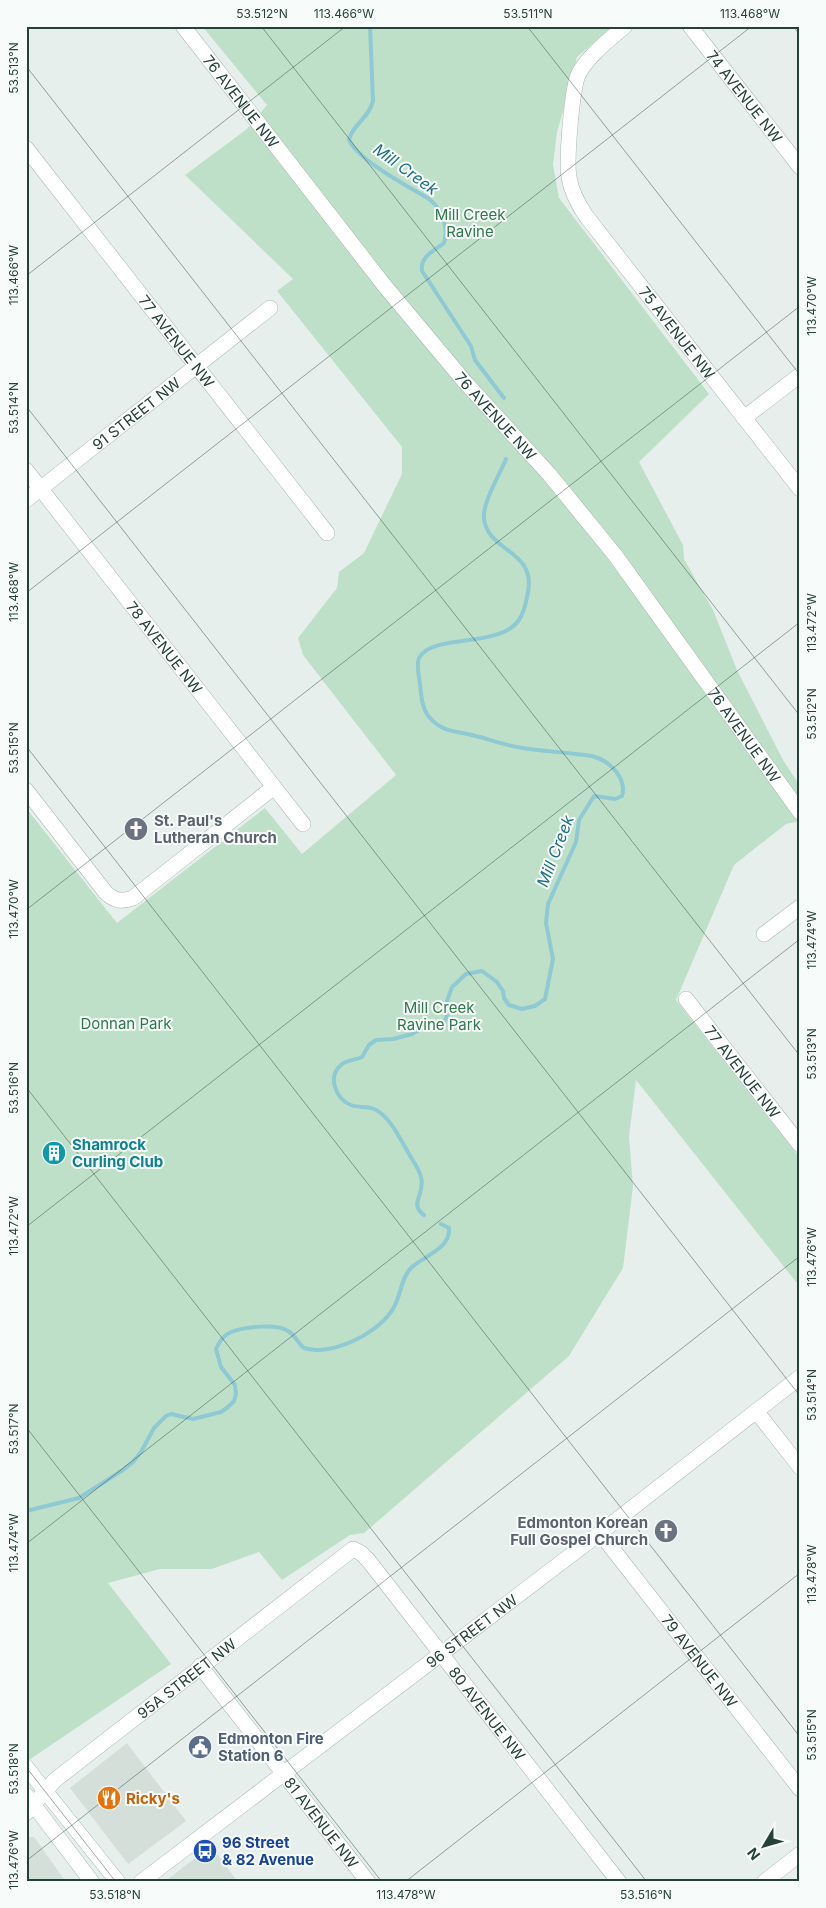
<svg xmlns="http://www.w3.org/2000/svg" width="826" height="1908" font-family="Inter,sans-serif">
<style>
.built{fill:#d4dfda}
.green{fill:#bfe0c8}
.lines{fill:none;stroke-linecap:round;stroke-linejoin:round}
.stream{stroke:#8ec9d4;stroke-width:4}
.minor-casing{stroke:#a8b8b2;stroke-width:16}
.tertiary-casing{stroke:#a8b8b2;stroke-width:16}
.secondary-casing{stroke:#a4bbb3;stroke-width:16}
.minor{stroke:#fff;stroke-width:15}
.tertiary{stroke:#fff;stroke-width:15}
.secondary{stroke:#fff;stroke-width:15}
.ticks{fill:none;stroke:#24423a;stroke-width:1;stroke-opacity:0.45}
.labels{text-anchor:middle;dominant-baseline:central;stroke-width:4;stroke-linejoin:round;paint-order:stroke}
.street-label{font-size:15px;fill:#24423a;stroke:#f7fbf9}
.park-label{font-size:15px;fill:#2d7a4b;stroke:#f7fbf9}
.worship-label{font-size:15px;font-weight:bold;fill:#5b616d;stroke:#f7fbf9;text-anchor:start}
.culture-label{font-size:15px;font-weight:bold;fill:#0d838f;stroke:#f7fbf9;text-anchor:start}
.service-label{font-size:15px;font-weight:bold;fill:#4e5e75;stroke:#f7fbf9;text-anchor:start}
.food-label{font-size:15px;font-weight:bold;fill:#c56008;stroke:#f7fbf9;text-anchor:start}
.transit-label{font-size:15px;font-weight:bold;fill:#164399;stroke:#f7fbf9;text-anchor:start}
.water-label{font-size:16px;font-style:italic;fill:#1c6f80;stroke:#f7fbf9}
.neatline{fill:none;stroke:#24423a;stroke-width:2}
.ticks-label{font-size:12px;text-anchor:middle;fill:#24423a}
</style>
<rect width="100%" height="100%" fill="#e6efeb"/>
<g class="built">
<path d="M127,1743l59,78 -58,43 -58,-76z"/>
<path d="M26,1837h8l32,45h-40z"/>
<path d="M211,1846l27,36h-74z"/>
</g>
<path class="green" d="M202,26h411l-36,31 -8,34 -12,41 -4,33 6,33 150,196 -70,68 44,83 1,14 29,51 24,60 46,90 17,26v35l-14,3 -52,41 -58,135 124,158v129l-164,-207 -7,57 4,49 -10,82 -54,88 -205,177 -14,2 -68,45 -23,-28 -47,17h-52l-52,14 63,81 -145,98v-954l91,115 148,-115 37,46 94,-79 -93,-120 -5,-17 39,-50 2,-16 25,-19 38,-79v-27l-125,-156 16,-12 -108,-104 62,-46 20,-24z"/>
<g class="lines">
<g class="stream">
<path d="M370,26l3,75c-4,17 -21,24 -24,39 10,21 59,46 80,59 13,10 20,28 15,44 -10,8 -24,13 -22,28l49,75 4,14 29,38"/>
<path d="M424,1215c-16,-11 2,-21 -3,-38 -2,-8 -8,-16 -12,-23 -9,-15 -19,-38 -35,-45 -7,-3 -16,-1 -23,-4 -15,-6 -24,-28 -10,-40 5,-5 15,-5 21,-8l7,-12 7,-5 17,-1 19,-5 12,-7 15,-3 6,-4 4,-9 -2,-10 5,-14 14,-13 16,-3 15,11 6,9 1,7 5,7 13,4 13,-3 10,-7 8,-40 -7,-36 2,-19 28,-62 3,-22 15,-24 21,3 7,-3c5,-17 -11,-34 -27,-39 -6,-2 -13,-2 -19,-3 -17,-2 -35,-3 -53,-6 -17,-2 -34,-9 -51,-13 -16,-4 -29,-3 -41,-16 -9,-8 -10,-24 -11,-35 -1,-8 -4,-19 -1,-26 12,-25 80,-9 100,-38 6,-9 7,-18 9,-28 8,-42 -40,-40 -44,-73 -2,-16 16,-45 22,-60"/>
<path d="M26,1511l53,-13 44,-28 10,-8 8,-10 13,-24 12,-12 5,-2 22,5 28,-7 7,-5 6,-6 2,-7 -1,-9 -14,-18 -5,-18c3,-7 8,-14 15,-17 12,-5 46,-9 57,-1 7,4 10,12 16,17 28,9 77,-16 90,-41 7,-12 7,-29 17,-39 12,-12 40,-19 38,-40l-8,-4"/>
</g>
<g class="minor-casing">
<g id="minor">
<path id="s1" d="M625,26c-16,14 -35,28 -46,47 -7,13 -13,87 -10,104 2,14 9,27 17,39l214,273"/>
<path id="s2" d="M690,26l110,141"/>
<path id="s3" d="M26,148l301,385"/>
<path d="M744,418l56,-43"/>
<path id="s4" d="M26,470l277,354"/>
<path id="s5" d="M26,500l244,-192"/>
<path d="M26,790l80,103c9,8 16,9 27,5l141,-111"/>
<path d="M764,934l36,-27"/>
<path id="s6" d="M686,999l114,146"/>
<path d="M756,1411l44,56"/>
<path id="s7" d="M600,1533l200,256"/>
<path id="s8" d="M200,1666l168,216"/>
<path id="s9" d="M26,1813l29,-33 298,-231 8,4 7,7 251,322"/>
<path d="M764,1882l36,-28"/>
</g>
</g>
<g class="tertiary-casing">
<g id="tertiary">
<path id="s10" d="M183,26l201,259 81,97 84,92 66,81 185,257"/>
<path id="s11" d="M141,1882l459,-349 200,-156"/>
</g>
</g>
<g class="secondary-casing">
<g id="secondary">
<path d="M26,1767l92,115"/>
<path d="M26,1795l66,87"/>
</g>
</g>
<use href="#minor" class="minor"/>
<use href="#tertiary" class="tertiary"/>
<use href="#secondary" class="secondary"/>
</g>
<path class="ticks" d="M261,26l539,690M527,26l273,349M793,26l7,9M26,66l774,990M26,276l320,-250M26,406l774,990M26,593l726,-567M26,746l774,991M26,910l774,-604M26,1087l621,795M26,1227l774,-605M26,1427l356,455M26,1544l774,-605M26,1767l90,115M26,1861l774,-605M405,1882l395,-309"/>
<defs>
<g id="church-disc" transform="scale(1.25)"><circle r="9.5" fill="#6b7280" stroke="#f7fbf9"/><path d="M-1.2-6h2.4v3.5h3.3v2.4h-3.3V6h-2.4V-.1h-3.3v-2.4h3.3Z" fill="#fff"/></g>
<g id="building-disc" transform="scale(1.25)"><circle r="9.5" fill="#0f9aa8" stroke="#f7fbf9"/><path d="M-4-6H4V6H1V3H-1V6H-4ZM-2.5-4.3h1.7v1.8h-1.7ZM.8-4.3h1.7v1.8H.8ZM-2.5-1h1.7V.8h-1.7ZM.8-1h1.7V.8H.8Z" fill="#fff"/></g>
<g id="civic-disc" transform="scale(1.25)"><circle r="9.5" fill="#5c6f8a" stroke="#f7fbf9"/><path d="M-.6-6.5H3V-4.5H.6V-3L4-1V1h2V6H-6V1h2V-1L-.6-3ZM-1.2 2.5V6h2.4V2.5Z" fill="#fff"/></g>
<g id="restaurant-disc" transform="scale(1.25)"><circle r="9.5" fill="#e8710a" stroke="#f7fbf9"/><path d="M-5-6h1v4h1v-4h1v4h1v-4h1v5L-1.5 .5V6h-2V.5L-5-1ZM5-6V6H3V1.5H1.5Q1.5-4 5-6Z" fill="#fff"/></g>
<g id="bus-disc" transform="scale(1.25)"><circle r="9.5" fill="#1a4fb4" stroke="#f7fbf9"/><path d="M-5-6H5V4H4V6H2V4H-2V6H-4V4H-5ZM-3.5-4V0h7V-4ZM-3.5 1.2v1.5H-2V1.2ZM2 1.2v1.5H3.5V1.2Z" fill="#fff"/></g>
</defs>
<g fill-rule="evenodd">
<use href="#church-disc" x="136" y="829"/>
<use href="#building-disc" x="54" y="1153"/>
<use href="#church-disc" x="666" y="1531"/>
<use href="#civic-disc" x="200" y="1747"/>
<use href="#restaurant-disc" x="109" y="1798"/>
<use href="#bus-disc" x="205" y="1851"/>
</g>
<g class="labels">
<g class="street-label">
<text stroke="none"><textPath href="#s2" startOffset="89">74 AVENUE NW</textPath></text>
<text stroke="none"><textPath href="#s10" startOffset="95">76 AVENUE NW</textPath></text>
<text stroke="none"><textPath href="#s1" startOffset="362">75 AVENUE NW</textPath></text>
<text stroke="none"><textPath href="#s3" startOffset="245">77 AVENUE NW</textPath></text>
<text stroke="none"><textPath href="#s5" startOffset="140">91 STREET NW</textPath></text>
<text stroke="none"><textPath href="#s10" startOffset="500">76 AVENUE NW</textPath></text>
<text stroke="none"><textPath href="#s4" startOffset="225">78 AVENUE NW</textPath></text>
<text stroke="none"><textPath href="#s10" startOffset="905">76 AVENUE NW</textPath></text>
<text stroke="none"><textPath href="#s6" startOffset="92">77 AVENUE NW</textPath></text>
<text stroke="none"><textPath href="#s11" startOffset="415">96 STREET NW</textPath></text>
<text stroke="none"><textPath href="#s7" startOffset="162">79 AVENUE NW</textPath></text>
<text stroke="none"><textPath href="#s9" startOffset="210">95A STREET NW</textPath></text>
<text stroke="none"><textPath href="#s9" startOffset="634">80 AVENUE NW</textPath></text>
<text stroke="none"><textPath href="#s8" startOffset="198">81 AVENUE NW</textPath></text>
</g>
<g class="park-label">
<text x="470" y="214">Mill Creek<tspan x="470" dy="17">Ravine</tspan></text>
<text x="439" y="1007">Mill Creek<tspan x="439" dy="17">Ravine Park</tspan></text>
<text x="126" y="1023">Donnan Park</text>
</g>
<g class="worship-label">
<text x="154" y="820">St. Paul's<tspan x="154" dy="17">Lutheran Church</tspan></text>
<text x="648" y="1522" text-anchor="end">Edmonton Korean<tspan x="648" dy="17">Full Gospel Church</tspan></text>
</g>
<g class="culture-label">
<text x="72" y="1144">Shamrock<tspan x="72" dy="17">Curling Club</tspan></text>
</g>
<g class="service-label">
<text x="218" y="1738">Edmonton Fire<tspan x="218" dy="17">Station 6</tspan></text>
</g>
<g class="food-label">
<text x="126" y="1798">Ricky's</text>
</g>
<g class="transit-label">
<text x="222" y="1842">96 Street<tspan x="222" dy="17">&amp; 82 Avenue</tspan></text>
</g>
<g class="water-label">
<text transform="translate(406 169) rotate(36)">Mill Creek</text>
<text transform="translate(555 851) rotate(-69)">Mill Creek</text>
</g>
</g>
<rect width="826" height="1908" fill="none" stroke="#f7fbf9" stroke-width="55"/>
<g transform="translate(764 1846) rotate(232)" stroke="#f7fbf9" stroke-width="4" paint-order="stroke">
<path d="M0-4L9 19L0 12L-9 19Z" fill="#24423a"/>
<text y="-8" font-size="14" font-weight="bold" text-anchor="middle" fill="#24423a">N</text>
</g>
<rect x="28" y="28" width="770" height="1852" class="neatline"/>
<g class="ticks-label">
<text x="262" y="18">53.512°N</text>
<text x="344" y="18">113.466°W</text>
<text x="528" y="18">53.511°N</text>
<text x="750" y="18">113.468°W</text>
<text transform="translate(14 68) rotate(-90)" y="4">53.513°N</text>
<text transform="translate(14 275) rotate(-90)" y="4">113.466°W</text>
<text transform="translate(812 306) rotate(-90)" y="4">113.470°W</text>
<text transform="translate(14 408) rotate(-90)" y="4">53.514°N</text>
<text transform="translate(14 592) rotate(-90)" y="4">113.468°W</text>
<text transform="translate(812 623) rotate(-90)" y="4">113.472°W</text>
<text transform="translate(812 714) rotate(-90)" y="4">53.512°N</text>
<text transform="translate(14 748) rotate(-90)" y="4">53.515°N</text>
<text transform="translate(14 909) rotate(-90)" y="4">113.470°W</text>
<text transform="translate(812 940) rotate(-90)" y="4">113.474°W</text>
<text transform="translate(812 1054) rotate(-90)" y="4">53.513°N</text>
<text transform="translate(14 1088) rotate(-90)" y="4">53.516°N</text>
<text transform="translate(14 1226) rotate(-90)" y="4">113.472°W</text>
<text transform="translate(812 1257) rotate(-90)" y="4">113.476°W</text>
<text transform="translate(812 1395) rotate(-90)" y="4">53.514°N</text>
<text transform="translate(14 1429) rotate(-90)" y="4">53.517°N</text>
<text transform="translate(14 1543) rotate(-90)" y="4">113.474°W</text>
<text transform="translate(812 1574) rotate(-90)" y="4">113.478°W</text>
<text transform="translate(812 1735) rotate(-90)" y="4">53.515°N</text>
<text transform="translate(14 1769) rotate(-90)" y="4">53.518°N</text>
<text transform="translate(14 1860) rotate(-90)" y="4">113.476°W</text>
<text x="115" y="1899">53.518°N</text>
<text x="406" y="1899">113.478°W</text>
<text x="646" y="1899">53.516°N</text>
</g>
</svg>
